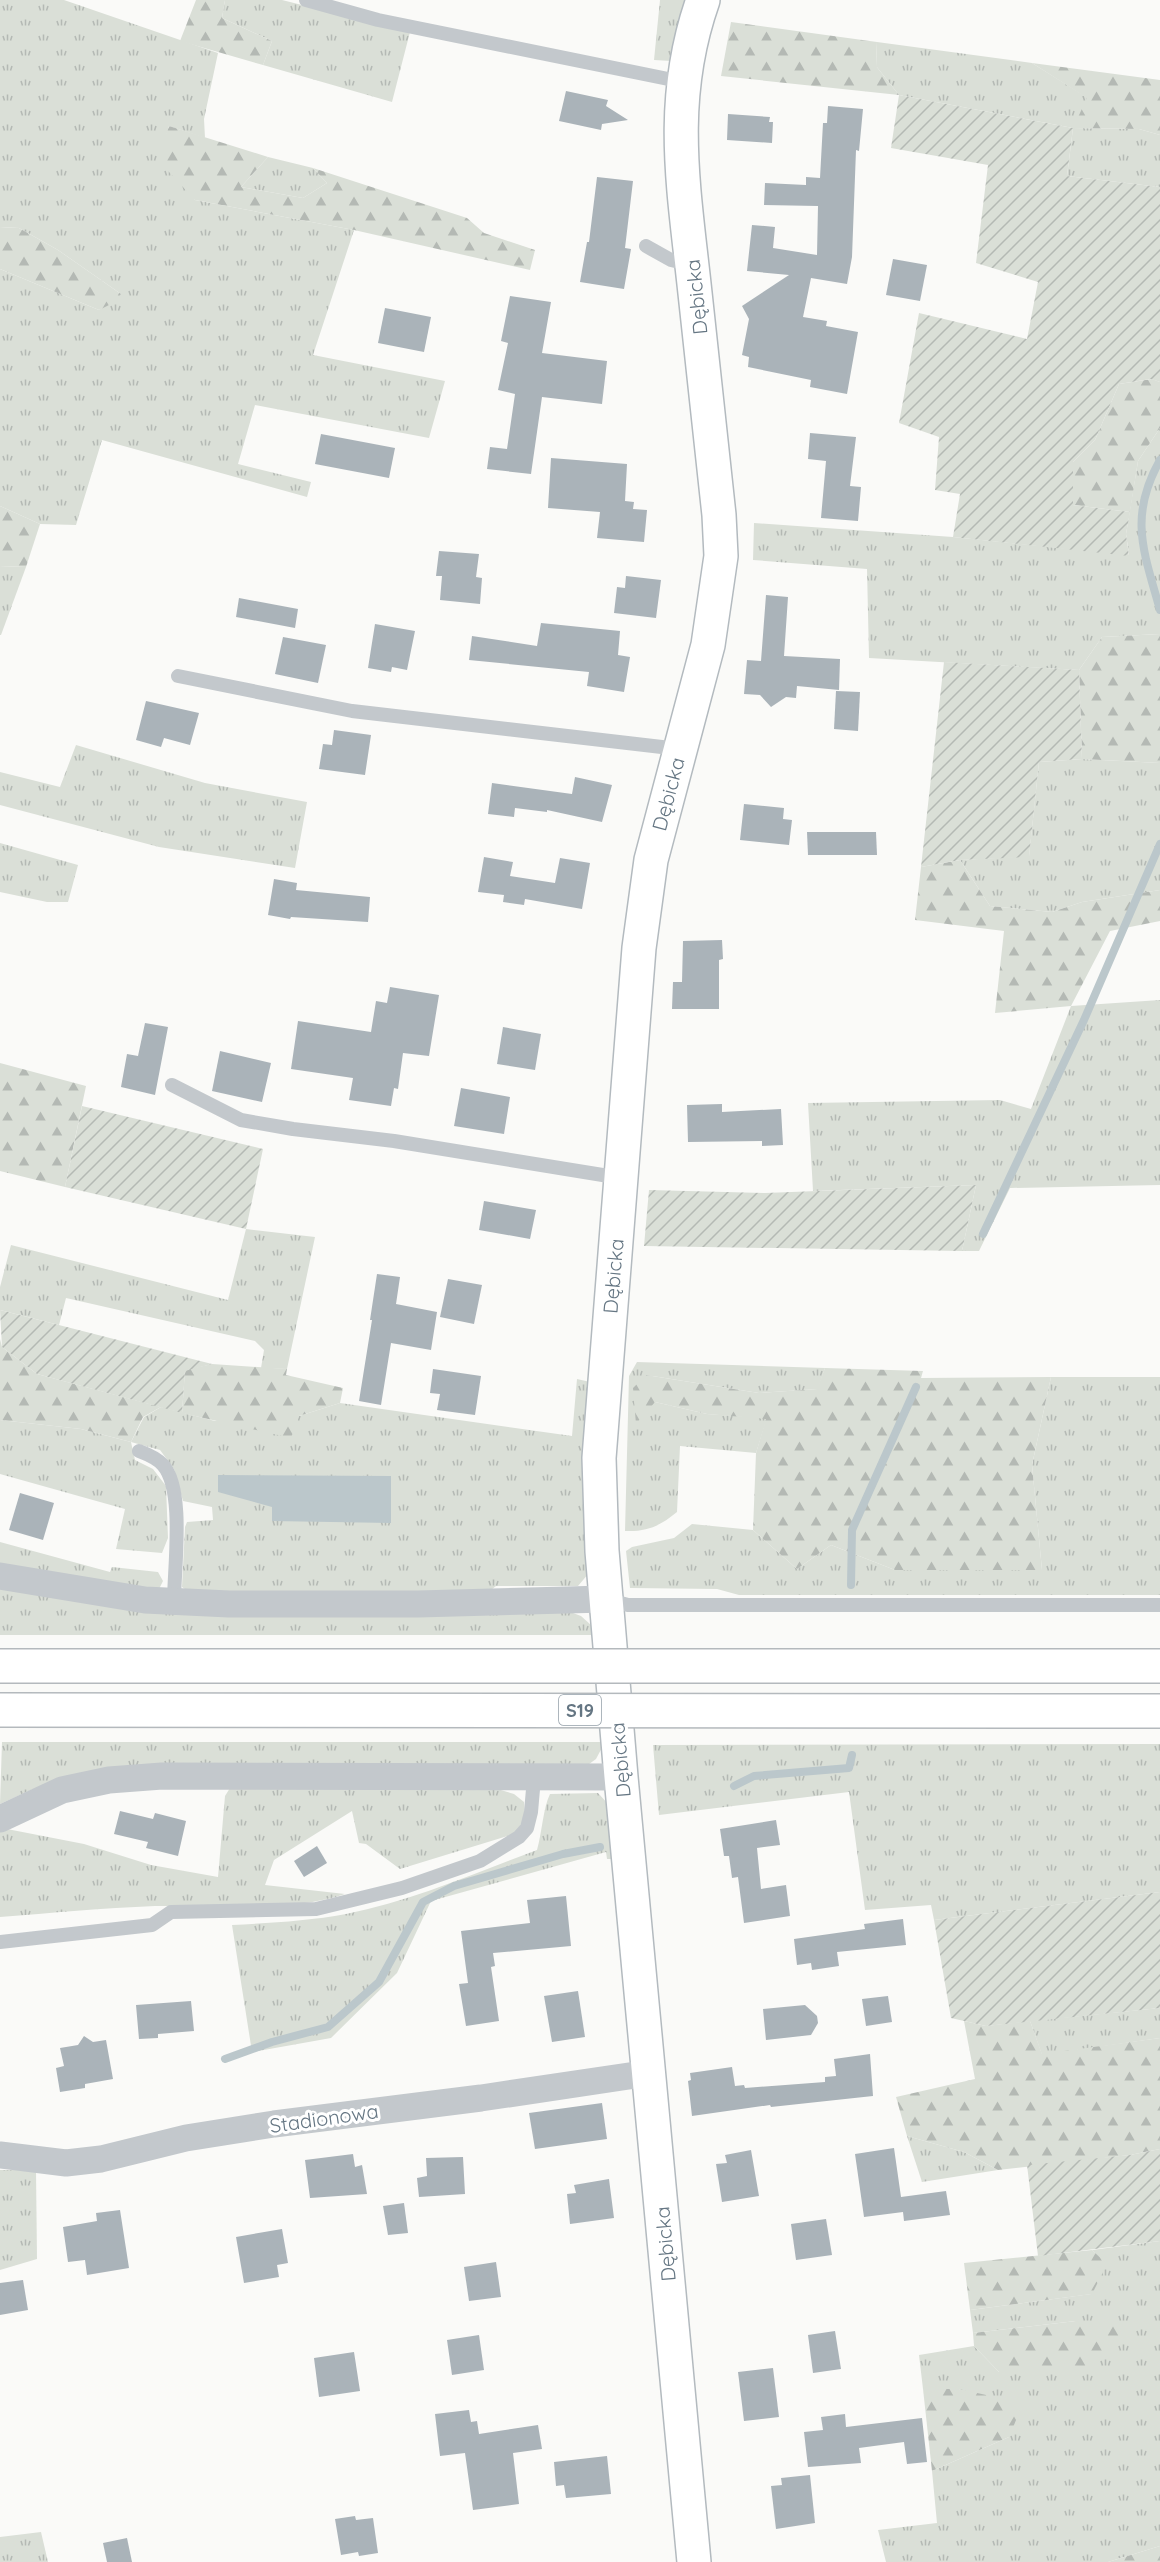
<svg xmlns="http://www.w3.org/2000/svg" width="1160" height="2562" font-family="Quicksand,sans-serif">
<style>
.grass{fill:url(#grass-tufts)}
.forest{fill:url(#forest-firs)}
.garden{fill:url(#garden-furrows)}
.water{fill:#bbc7cb}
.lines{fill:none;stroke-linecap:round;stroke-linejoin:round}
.stream{stroke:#bbc7cb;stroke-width:8}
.building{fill:#aab3b9}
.secondary-casing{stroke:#b3babf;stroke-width:36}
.lane{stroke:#c3c8cc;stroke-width:14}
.street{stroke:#c3c8cc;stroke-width:27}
.secondary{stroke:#fff;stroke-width:33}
.highway-bridge-casing{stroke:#b4b9bd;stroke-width:36;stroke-linecap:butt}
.highway-bridge{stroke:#fff;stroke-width:33}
.labels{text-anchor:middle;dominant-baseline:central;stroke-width:6;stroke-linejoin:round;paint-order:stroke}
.shield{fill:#fff;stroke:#939fa8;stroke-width:1.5}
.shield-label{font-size:18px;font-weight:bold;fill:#657683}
.street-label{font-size:20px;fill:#657683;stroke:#fff}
</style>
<defs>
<pattern id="grass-tufts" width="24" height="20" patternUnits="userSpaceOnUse" patternTransform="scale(1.5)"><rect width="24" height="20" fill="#dadfd7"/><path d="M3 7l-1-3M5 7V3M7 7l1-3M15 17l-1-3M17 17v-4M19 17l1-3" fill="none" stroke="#b4b9b4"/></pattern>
<pattern id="forest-firs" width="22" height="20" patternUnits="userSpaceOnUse" patternTransform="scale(1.5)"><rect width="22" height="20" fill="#dadfd7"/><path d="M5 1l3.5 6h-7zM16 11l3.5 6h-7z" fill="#b4b9b4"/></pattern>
<pattern id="garden-furrows" width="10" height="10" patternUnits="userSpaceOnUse" patternTransform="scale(1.5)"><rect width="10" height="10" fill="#dadfd7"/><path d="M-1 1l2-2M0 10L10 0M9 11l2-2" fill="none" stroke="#b4b9b4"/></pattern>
</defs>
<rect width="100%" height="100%" fill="#fafaf8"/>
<g class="grass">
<path d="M0,0h64l154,53 -14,66 1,19 -36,-12 -4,14 30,60 159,30 -41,125 132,26 -16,57 -174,-33 -17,59 73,18 -4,15 -205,-57 -26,85 -36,-1 -40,-18v-237l99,41 22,-16 -63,-44 -39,-22 -19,-1z"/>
<path d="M225,0h57l128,32 -18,70 -129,-37 9,-24 -50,-23z"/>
<path d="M660,0h28l-17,61 -17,-1z"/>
<path d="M877,42l155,21 56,35 -14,30 65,1 21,6v52l-93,-11 6,-48 -174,-33 -23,-29z"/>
<path d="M268,157l45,11 14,15 -24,15 -62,-11z"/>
<path d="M1160,428v206l-58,3 -23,33 -210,-12 -2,-89 -114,-9 1,-37 199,14 176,18 -3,-21 12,-73z"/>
<path d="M0,566l26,1 -25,68h-1z"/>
<path d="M76,745l129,38 102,19 -12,66 -136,-21 -159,-42v-33l60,15z"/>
<path d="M1082,759l78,4v127l-78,12 -30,10 -62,-6 -30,-46 69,-4 10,-94z"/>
<path d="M0,843l78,22 -10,37h-21l-47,-10z"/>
<path d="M1160,1000v185l-150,3 -31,63h-17l14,-66 -163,6 -5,-88 192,-3 31,9 40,-103z"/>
<path d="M246,1229l69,8 -28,132 -26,-1 3,-18 -9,-9 -189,-43 -7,27 -59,-15v-23l11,-42 217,55z"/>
<path d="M637,1362l188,6 -7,21 -59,4 -113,-18 9,27 52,12 60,4 -11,35 -76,-7 -3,66c-17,14 -30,20 -52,19l4,-155z"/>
<path d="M1051,1377h109v218h-421l-22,-6 -87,-1 -4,-37 6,-4 42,-9 18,-14 61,6 44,39 34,-24 64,25h147l-10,-105z"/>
<path d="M577,1379l13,3 -1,191 -11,13h-82l-10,8 -297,-2 -7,-5 3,-60 2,-5 26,-2 -1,-13 -29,-6 -9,-32 -14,-19 -29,-8 4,18 18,9 13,17 2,52 -6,15 -46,-4 9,-40 -125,-35v-54l81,9 50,13 13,-25 17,-10 54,14 84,-5 41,-13 232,33z"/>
<path d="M0,1542l110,30 2,-5 46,5 5,9 -6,12 -157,-28z"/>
<path d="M0,1588l573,25 8,3 10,9v10h-591z"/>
<path d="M2,1742h603l-9,17 -11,8 -552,22 -33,15z"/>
<path d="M1160,1744v148l-226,28 -3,-15 -66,5 -16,-118 -190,23 -6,-70z"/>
<path d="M230,1788h264l20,6 10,8 1,17 -11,15 -114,35 -34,-25 -7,-1 -7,-32 -78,49 -9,25 80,9c-57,19 -130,11 -190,12 -52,2 -104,7 -155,11v-85l7,-3 77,15 67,21 67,12 7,-81z"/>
<path d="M598,1793l12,13 4,53h-7l-1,-7 -175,49 -34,72 -66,65 -79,14 -20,-127c38,-2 77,-4 114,-11 66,-13 129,-41 191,-64 5,-17 6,-42 13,-56z"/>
<path d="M1160,2008v30l-118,17 -12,-34z"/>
<path d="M907,2136l57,16 34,18 -76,12z"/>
<path d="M0,2170h36l1,89 -37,11z"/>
<path d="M1160,2241v305l-52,16h-222l-8,-32 59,-7 -5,-52 77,-34 -50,-48h-36l-4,-34 55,-9 25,26 77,-51 -103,12 -3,-23 121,-16 15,-30 -14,-14z"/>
<path d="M41,2532l7,30h-48v-25z"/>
</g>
<g class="forest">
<path d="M196,0h29l-3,18 50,23 -9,24 -83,-24z"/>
<path d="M731,22l146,20 -1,24 23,29 -178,-19z"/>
<path d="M1032,63l128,17v55l-21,-6 -66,-1 14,-30z"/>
<path d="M169,126l99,31 -27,30 62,11 24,-15 -14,-15 154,50 17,15 51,17 -5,20 -176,-40 -159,-30 -38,-41z"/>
<path d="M0,227l19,1 39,22 63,44 -6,8 -16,8 -99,-41z"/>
<path d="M1152,379l8,3v46l-22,33 -8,51 -57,-7v-43l22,-22 24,-56z"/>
<path d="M0,506l40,18 -14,43 -26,-1z"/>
<path d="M1160,634v129l-78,-4 -3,-89 23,-33z"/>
<path d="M960,860l30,46 62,6 30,-10 78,-12v31l-50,10 -39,75 -76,7 9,-82 -89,-11 6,-53z"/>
<path d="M0,1063l86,23 -21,101 -65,-16z"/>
<path d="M0,1339l2,8 35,27 124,33 -18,10 -12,25 -50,-13 -81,-9z"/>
<path d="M212,1364l75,5 -1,6 57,13 -3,15 -41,13 -8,22 -109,-25 3,-43z"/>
<path d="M825,1368l98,3 -2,7 130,-1 -19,88 10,105h-147l-64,-25 -34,24 -44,-39 3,-77 10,-34 -59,-5 -52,-12 -19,22 -3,-36 13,-13 113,18 58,-4z"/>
<path d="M964,2021l22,5 44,-5 12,33 118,-16v111l-30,6 -132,15 -34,-18 -57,-16 -11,-39 79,-18z"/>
<path d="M1092,2250l15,14 -15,30 -122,16 -6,-47z"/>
<path d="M1076,2321l60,7 -48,38 -89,6 -25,-26 -1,-13z"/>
<path d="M923,2389h36l64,14 -14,34 -77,34z"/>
<path d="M1160,2546v16h-52z"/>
</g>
<g class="garden">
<path d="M899,95l174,33 -6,48 93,11v195l-9,-3 -32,5 -24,56 -22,22v43l57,7 -4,22 3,22 -176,-19 7,-43 -25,-4 4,-53 -40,-14 20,-110 108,26 11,-57 -62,-19 12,-98 -97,-17z"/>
<path d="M944,662l135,8 3,89 -43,3 -10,95 -69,3 -39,7z"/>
<path d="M82,1106l181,43 -17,80 -181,-42z"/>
<path d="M976,1185l-14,66 -318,-5 5,-56 116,3z"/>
<path d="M0,1310l212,54 -27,7 -3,42 -145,-39 -35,-27z"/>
<path d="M1160,1892v116l-174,18 -35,-8 -17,-98z"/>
<path d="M1160,2149v92l-122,15 -11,-91 103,-10z"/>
</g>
<path class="water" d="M218,1475l173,1v47l-119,-2v-14l-54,-15z"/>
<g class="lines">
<g class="stream">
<path d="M1160,460c-32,57 -16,92 0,150"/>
<path d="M983,1234l101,-214 76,-176"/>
<path d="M851,1585l1,-55 64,-143"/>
<path d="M734,1786l20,-10 95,-8 3,-13"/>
<path d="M225,2059l47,-17 56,-15 51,-45 44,-80 31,-16 109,-32 37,-7"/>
</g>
</g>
<g class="building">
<path d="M566,91l42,9 -2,6 22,14 -26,4 -1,6 -42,-9z"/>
<path d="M828,106l35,3 -4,42 -3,-1 -4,107 -5,27 -36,-6 -8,39 24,4 -1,5 32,6 -11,62 -37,-7 1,-7 -63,-13 1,-10 -7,-2 7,-36 -7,-13 47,-31 -42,-4 5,-46 23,2 -2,21 44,7 1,-49 -54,-1 1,-22 41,2v-8l14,1 3,-55h4z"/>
<path d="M728,114l42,3 -1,5h4l-1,21 -45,-3z"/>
<path d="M597,177l36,4 -8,67 6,1 -7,40 -44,-7 7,-40h2z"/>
<path d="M893,259l34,6 -7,36 -34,-6z"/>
<path d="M510,296l41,6 -9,51 65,8 -5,43 -60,-7 -11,77 -44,-5 3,-22 17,2 8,-55 -17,-4 10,-47 -7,-2z"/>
<path d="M385,308l46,9 -7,35 -46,-9z"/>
<path d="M810,433l46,4 -6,49 11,1 -3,34 -37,-3 5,-57 -18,-2z"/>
<path d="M321,434l74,14 -6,30 -74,-14z"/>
<path d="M551,458l76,6 -2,37 9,1 -1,7 14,1 -3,32 -47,-4 3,-26 -52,-4z"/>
<path d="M439,551l40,3 -3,23 6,1 -2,26 -40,-4 2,-24h-6z"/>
<path d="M626,576l35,4 -5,38 -42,-5 3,-26 8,1z"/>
<path d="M766,595l22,2 -4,59 56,3 -1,31 -42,-4 -1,12 -10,-1 -15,10 -11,-12 -16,-1 3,-34 14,1z"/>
<path d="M239,598l59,11 -3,19 -59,-11z"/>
<path d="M541,623l79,8 -2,24 12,2 -6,35 -37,-6 2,-14 -120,-12 3,-24 65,10z"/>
<path d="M375,624l40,7 -8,39 -15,-3 -1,5 -23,-4z"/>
<path d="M283,637l43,8 -8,38 -43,-9z"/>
<path d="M836,691l24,1 -2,39 -24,-2z"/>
<path d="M146,701l53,12 -9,32 -26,-7 -3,9 -25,-7z"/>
<path d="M334,730l37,5 -6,40 -46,-6 4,-25 9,1z"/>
<path d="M575,777l37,8 -10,37 -55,-12v2l-32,-4 -1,9 -26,-3 4,-31 80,11z"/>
<path d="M744,804l40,4 -1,11 9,1 -3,25 -49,-5z"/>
<path d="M807,832h69l1,23h-69z"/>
<path d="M484,857l29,5 -3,14 45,7 5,-25 30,5 -8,46 -57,-10 -1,6 -21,-3 1,-7 -26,-3z"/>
<path d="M274,879l23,4 -1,7 74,7 -2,25 -77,-5 -1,2 -22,-4z"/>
<path d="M722,940l1,19 -4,1v49h-47l1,-27h9l1,-41z"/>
<path d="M390,987l49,8 -10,61 -26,-3 -5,36 -4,-1 -3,18 -42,-6 4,-22 -62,-9 7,-48 73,11 5,-31 11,2z"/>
<path d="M145,1023l23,4 -13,68 -34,-8 6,-33 11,2z"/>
<path d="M503,1027l38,7 -6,36 -38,-6z"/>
<path d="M220,1051l51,12 -9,39 -50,-11z"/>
<path d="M461,1088l49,9 -6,37 -50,-8z"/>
<path d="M722,1104v8l59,-3 2,36 -21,1v-5l-74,1 -1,-37z"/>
<path d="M484,1201l52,9 -6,29 -51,-9z"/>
<path d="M377,1274l23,3 -4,27 41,8 -6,38 -40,-7 -10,62 -22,-4 13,-81h-2z"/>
<path d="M448,1279l34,6 -8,39 -34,-7z"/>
<path d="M433,1369l48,7 -6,39 -38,-5 3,-16 -10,-1z"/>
<path d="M20,1493l34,10 -11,37 -34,-10z"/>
<path d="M120,1811l33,8 2,-6 31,8 -8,35 -32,-8 2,-6 -34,-8z"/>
<path d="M776,1820l4,25 -23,3 4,41 25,-4 4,31 -46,7 -6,-46 -6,1 -3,-22h-5l-4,-27z"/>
<path d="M317,1846l10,17 -23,14 -10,-16z"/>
<path d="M566,1896l5,50 -78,7 2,13 -4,1 8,54 -33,5 -7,-42 9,-1 -7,-52 69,-8 -3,-23z"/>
<path d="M903,1919l3,26 -69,7 2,14 -27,4 -1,-7 -14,2 -3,-26 71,-10 -1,-5z"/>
<path d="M578,1991l7,46 -33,5 -8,-46z"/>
<path d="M888,1996l4,26 -26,4 -4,-27z"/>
<path d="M191,2001l3,30 -36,3v4l-19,1 -3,-34z"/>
<path d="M805,2005l12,11 1,7 -7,12 -45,5 -3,-31z"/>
<path d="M84,2036l9,6 13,-2 7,39 -28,5v4l-25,4 -4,-24 8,-2 -4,-18 18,-3z"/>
<path d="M870,2054l3,42 -102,11 -1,-2 -78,11 -4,-35 3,-1 -1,-7 42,-6 3,19 9,-1 1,3 80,-6v-5l11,-1 -2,-17z"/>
<path d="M602,2103l5,36 -72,10 -6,-36z"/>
<path d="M894,2148l7,49 45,-6 4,24 -46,6 -1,-9 -39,5 -9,-63z"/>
<path d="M751,2150l8,46 -37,6 -6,-38 11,-1 -2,-8z"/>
<path d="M353,2154l2,13 7,-2 5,29 -57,4 -5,-38z"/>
<path d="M463,2157l2,37 -46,3 -2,-19 10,-2 -1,-18z"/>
<path d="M609,2179l5,39 -44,6 -3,-30 9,-1 -2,-8z"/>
<path d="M404,2203l4,30 -20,2 -5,-29z"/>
<path d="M120,2210l9,58 -42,7 -2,-15 -17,2 -5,-35 34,-6 -1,-8z"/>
<path d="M826,2219l6,36 -36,5 -5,-36z"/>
<path d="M282,2229l6,34 -11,2 2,12 -35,6 -8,-46z"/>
<path d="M496,2262l5,35 -32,4 -5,-34z"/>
<path d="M23,2280l5,30 -28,5v-32z"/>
<path d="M835,2331l6,38 -28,4 -5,-38z"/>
<path d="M479,2335l5,35 -32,5 -5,-35z"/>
<path d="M354,2352l6,39 -41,6 -5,-39z"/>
<path d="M773,2368l6,49 -35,4 -6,-49z"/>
<path d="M469,2410l2,12 6,-1 2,13 59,-9 4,24 -29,4 6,51 -46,6 -8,-57 -25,3 -5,-42z"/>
<path d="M845,2414l1,13 76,-9 5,44 -20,2 -3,-22 -45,6 2,15 -53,4 -4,-35 19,-2 -2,-13z"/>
<path d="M607,2456l4,38 -45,4 -2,-13 -8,1 -2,-24z"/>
<path d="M810,2475l5,48 -39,6 -5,-43 11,-1 -1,-7z"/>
<path d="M355,2516l1,4 17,-2 5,35 -19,3 -1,-4 -17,3 -6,-36z"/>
<path d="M127,2538l5,24h-25l-4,-19z"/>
</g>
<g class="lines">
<g class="secondary-casing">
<path id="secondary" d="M694,2562l-73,-785 -19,-226 -3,-93 40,-510 12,-88 57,-215 13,-89 -2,-41c-8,-74 -16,-148 -24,-222 -11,-104 -28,-191 8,-293"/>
</g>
<g class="lane">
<path d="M306,0l72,20 305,62"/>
<path d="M646,246l25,14 21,5"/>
<path d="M178,676l174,35 327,38"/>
<path d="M172,1085l69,35 52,9 101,12 227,37"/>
<path d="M139,1451c8,3 18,7 24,14 22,25 11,103 11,137"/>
<path d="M606,1599l22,6h532"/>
<path d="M0,1942l152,-17 19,-13 145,-3 86,-21 78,-27 39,-24 8,-9 4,-16 3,-34"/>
</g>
<g class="street">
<path d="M0,1576l145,24 84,4h189l188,-5"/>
<path d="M0,1819l62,-29 47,-10 53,-4 459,1"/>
<path d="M0,2155l66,8 35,-4 85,-21 88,-14 207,-26 168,-25"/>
</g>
<use href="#secondary" class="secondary"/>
<g class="highway-bridge-casing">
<g id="highway-bridge">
<path d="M0,1666h1160"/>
<path d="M0,1710l1160,1"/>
</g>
</g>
<use href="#highway-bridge" class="highway-bridge"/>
</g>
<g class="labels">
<rect class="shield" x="559" y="1695" width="42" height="30" rx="4.5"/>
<g class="shield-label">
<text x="580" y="1710">S19</text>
</g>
<g class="street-label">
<text transform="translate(696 297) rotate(-96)">Dębicka</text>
<text transform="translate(668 794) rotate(-75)">Dębicka</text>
<text transform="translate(613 1276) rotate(-85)">Dębicka</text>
<text transform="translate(620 1760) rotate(-95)">Dębicka</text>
<text transform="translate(324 2118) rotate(-8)">Stadionowa</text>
<text transform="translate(665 2244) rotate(-95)">Dębicka</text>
</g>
</g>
</svg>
